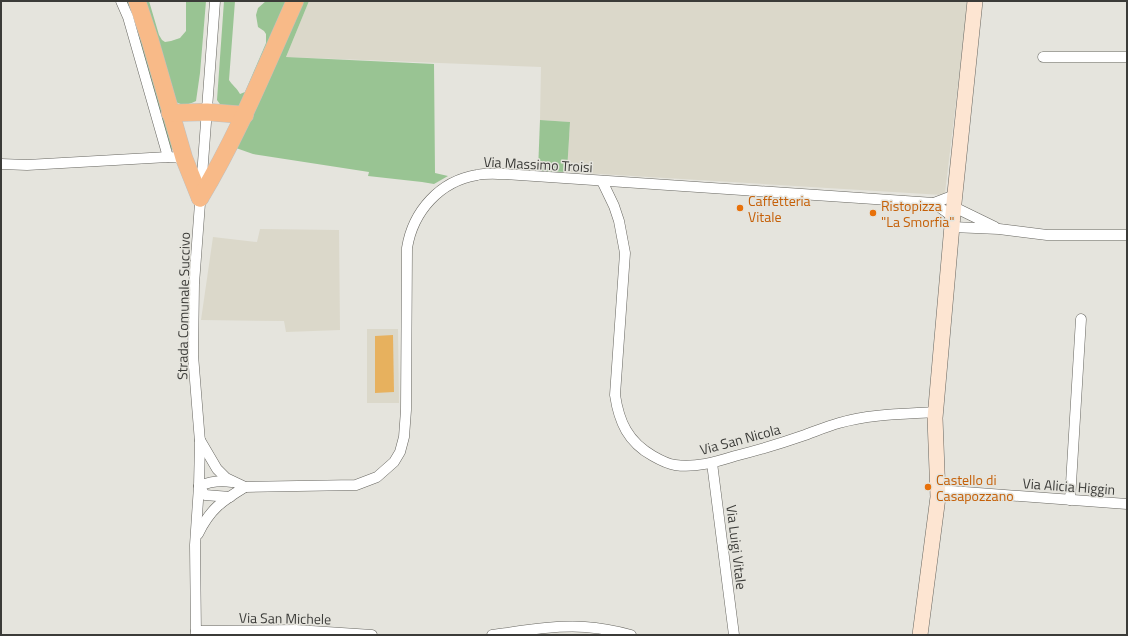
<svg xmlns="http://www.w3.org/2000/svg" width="1128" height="636" font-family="'Titillium Web',sans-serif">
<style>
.built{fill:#dbd8ca}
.green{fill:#99c493}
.building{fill:#e7b15e}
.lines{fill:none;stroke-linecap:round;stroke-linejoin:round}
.minor-casing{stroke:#676660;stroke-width:11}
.secondary-casing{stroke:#676660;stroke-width:16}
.trunk-casing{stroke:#c0c0bf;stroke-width:18}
.minor{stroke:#fff;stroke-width:10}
.secondary{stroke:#fde5d2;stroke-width:15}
.trunk{stroke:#f8ba88;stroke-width:17}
.food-dot{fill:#e8710a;stroke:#e5e4dd;stroke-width:1.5}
.labels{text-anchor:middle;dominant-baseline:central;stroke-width:3;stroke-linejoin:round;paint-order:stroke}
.street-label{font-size:14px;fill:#3b3b38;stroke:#e5e4dd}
.food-label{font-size:14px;fill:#c56008;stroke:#e5e4dd;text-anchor:start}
</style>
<rect width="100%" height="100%" fill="#e5e4dd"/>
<g class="built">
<path d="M309,1h659l-23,192 -3,2 -375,-23 3,-50 -30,-2 1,-53 -255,-10z"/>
<path d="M260,229l79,1 1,100 -54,2 -2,-11 -83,-1 12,-83 44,5z"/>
<path d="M367,329h31l1,74h-32z"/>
</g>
<g class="green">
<path d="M126,1h5l42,148 -4,1z"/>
<path d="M143,1h6l10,34 3,5 3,2 6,-1 9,-3 6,-7v-30h20l-6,72 -4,28c-8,4 -12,5 -20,1z"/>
<path d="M224,1h11l-6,79c3,5 8,8 11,14l5,-2 21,-49v-9l-2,-3 -6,-4 -2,-12 2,-7 8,-7h21l-47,107 -18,-1 -5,-7z"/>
<path d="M300,1h9l-23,56 148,7 1,109 13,3 -14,8 -12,-2 -54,-6 1,-4 -116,-18 -17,-6z"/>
<path d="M540,120l30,2 -3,50 -29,-1z"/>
</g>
<path class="building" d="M393,335l1,57 -19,1v-57z"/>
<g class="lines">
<g class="minor-casing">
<g id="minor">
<path d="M121,1l7,16 40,140"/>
<path d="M1043,57h84"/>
<path d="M1,164l26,1 141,-8 16,1"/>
<path d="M602,181l12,25 5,15 6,32 -10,142c4,27 13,47 38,61 7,4 15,8 22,9 20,3 41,-3 60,-9 24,-6 47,-13 70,-21 11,-4 23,-9 34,-12 31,-9 64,-9 96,-11"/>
<path d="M934,203l19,14"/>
<path d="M954,207l41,20"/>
<path d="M952,227l47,2 48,6h80"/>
<path d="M200,440l17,29 9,9 19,9 111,-2 21,-8 17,-15 6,-10 4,-15 2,-27 1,-162c6,-37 33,-67 70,-73 9,-2 19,-1 28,-1l429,29 21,-8"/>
<path d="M712,463l22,172"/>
<path d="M199,486l6,9 25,2"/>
<path d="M199,486c12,-5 21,-6 33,-4"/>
<path d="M938,490l189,14"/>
<path d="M1070,500l11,-181"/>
<path d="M198,534c12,-25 24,-33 47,-47"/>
<path d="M196,631l100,-1 76,5"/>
<path d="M196,635l-1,-90 4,-59 1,-44 -7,-87 1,-71 21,-283"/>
<path d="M492,635c29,-4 63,-10 93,-8 16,1 31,4 46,8"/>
</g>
</g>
<g class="secondary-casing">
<path id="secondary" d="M920,635l18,-138 -3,-79 19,-215 21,-202"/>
</g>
<g class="trunk-casing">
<g id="trunk">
<path d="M137,1l13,39 34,118 16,40"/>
<path d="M170,113l37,-1 38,3"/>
<path d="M200,198c38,-63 65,-130 95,-197"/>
</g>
</g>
<use href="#minor" class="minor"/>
<use href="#secondary" class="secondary"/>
<use href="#trunk" class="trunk"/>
</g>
<g class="food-dot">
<circle cx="740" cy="208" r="4"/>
<circle cx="873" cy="213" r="4"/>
<circle cx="928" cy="487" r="4"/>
</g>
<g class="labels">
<g class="street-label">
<text transform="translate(538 164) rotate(3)">Via Massimo Troisi</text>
<text transform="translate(183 306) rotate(-89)">Strada Comunale Succivo</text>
<text transform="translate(740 439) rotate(-15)">Via San Nicola</text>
<text transform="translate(1069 486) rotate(4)">Via Alicia Higgin</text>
<text transform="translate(737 547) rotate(83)">Via Luigi Vitale</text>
<text transform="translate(285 618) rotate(1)">Via San Michele</text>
</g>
<g class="food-label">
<text x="748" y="200">Caffetteria<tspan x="748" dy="16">Vitale</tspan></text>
<text x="881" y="205">Ristopizza<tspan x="881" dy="16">"La Smorfia"</tspan></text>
<text x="936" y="479">Castello di<tspan x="936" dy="16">Casapozzano</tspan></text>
</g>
</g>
<rect width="1128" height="636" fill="none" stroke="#3b3b38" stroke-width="4"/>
</svg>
